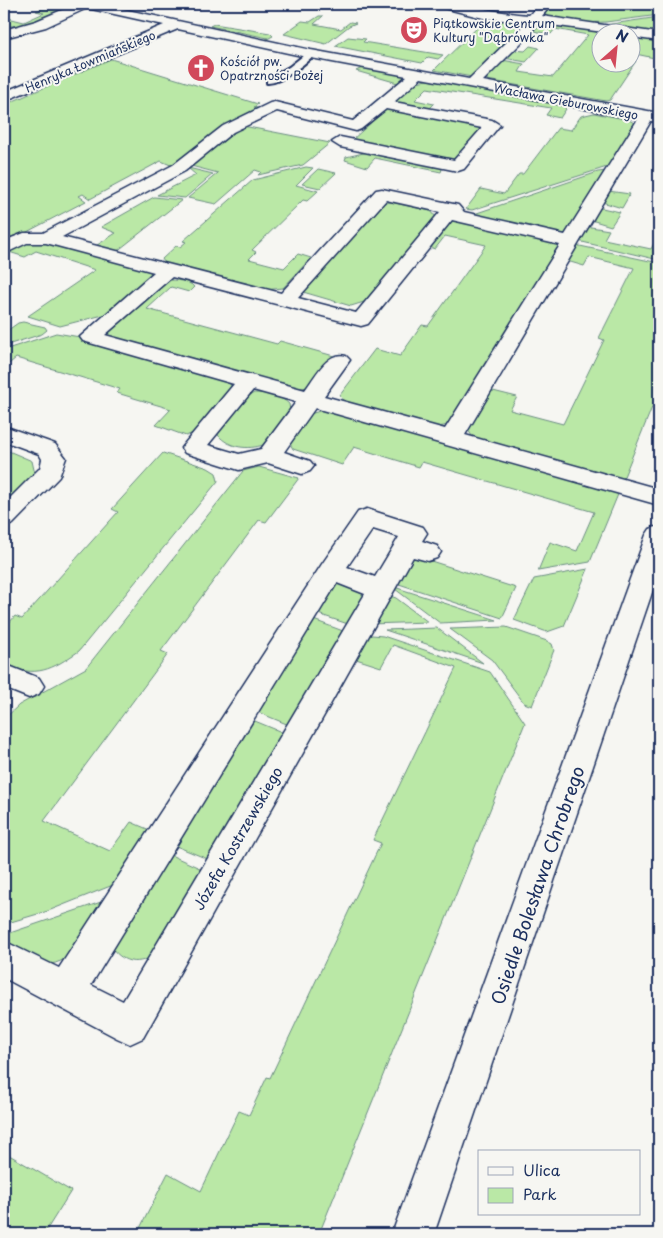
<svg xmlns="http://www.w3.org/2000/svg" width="663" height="1238" font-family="'Playpen Sans',sans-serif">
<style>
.green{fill:#bae8a6;stroke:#6a8c82}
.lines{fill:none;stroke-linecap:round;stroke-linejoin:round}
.lane-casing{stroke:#1b2f5e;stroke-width:4}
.street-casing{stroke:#1b2f5e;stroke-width:3}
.lane{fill:#f6f6f2;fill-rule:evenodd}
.street{fill:#f6f6f2;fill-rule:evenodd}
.labels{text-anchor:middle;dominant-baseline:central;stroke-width:4;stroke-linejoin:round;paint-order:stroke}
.far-poi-label{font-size:12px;fill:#1b2f5e;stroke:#f6f6f2;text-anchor:start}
.far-street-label{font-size:12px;fill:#1b2f5e;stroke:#f6f6f2}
.street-label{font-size:15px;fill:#1b2f5e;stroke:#f6f6f2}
.near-street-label{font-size:18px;fill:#1b2f5e;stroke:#f6f6f2}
</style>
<rect width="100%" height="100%" fill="#f6f6f2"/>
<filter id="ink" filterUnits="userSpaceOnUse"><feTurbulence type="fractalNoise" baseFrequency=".02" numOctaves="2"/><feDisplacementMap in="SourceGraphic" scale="10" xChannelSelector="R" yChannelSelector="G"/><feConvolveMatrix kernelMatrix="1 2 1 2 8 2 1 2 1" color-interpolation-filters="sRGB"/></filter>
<g filter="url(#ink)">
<g class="green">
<path d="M552,4h107v11l-53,7 -27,1 -32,-5 -2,-5z"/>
<path d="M49,6l17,3 -27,13 -35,5v-10l20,5 20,-9 -8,-2z"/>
<path d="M319,16h4l-9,8 27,5 9,-7 6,1 -7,3 -23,18 -42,-10 18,-13 8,1z"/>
<path d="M659,17v18l-61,-9z"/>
<path d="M490,18l24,4 5,4v3l-47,48 -38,-7 52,-51z"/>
<path d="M214,24l56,9 3,3 -8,4 3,-2 -58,-12z"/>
<path d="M547,24l45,5 8,6v27h30l1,-5 5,4 -26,39 -4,1 -119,-21 -1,-2 16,-18 22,4 -5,8 34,5 35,-42 -33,-6 -4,5 -18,-3 8,-6z"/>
<path d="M631,35l28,5v19l-28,-6z"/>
<path d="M348,37l18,2 -3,3 80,13 -5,4 -10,-2 -6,6 -87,-17z"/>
<path d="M530,46l9,2 -13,14 -22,-4 9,-8 12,1z"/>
<path d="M111,59l147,45 -4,3 6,2 -49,26 -33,29 -5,2 -12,-5 -71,38 -7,-5 -4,2 7,5 -82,43v-139z"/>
<path d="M364,67l39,8 3,2 -5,7 -45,-13z"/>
<path d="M427,80l125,22 11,4 3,3 -6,9 -14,-3 5,-7 -124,-20 -12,12 19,4 -4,4 -35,-6 21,-20z"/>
<path d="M386,109l96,19 1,2 -30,30 -101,-20z"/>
<path d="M594,113l35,7 7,4 -26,42 -138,44 -6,-1 15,-20 23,5 15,-20h4l35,-46 13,2 10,-14z"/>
<path d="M243,126l87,17 -27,22 -45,10 3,-3 -6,-2 -39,34 -28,-6 30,-25 -27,-7z"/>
<path d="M368,152l67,12 7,5 -1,3 -66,-14 -8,9 -22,-7 1,-3z"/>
<path d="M306,167l7,1 -17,17 22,6 -11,10 -4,-1 -51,50 4,2 -7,7 35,9 14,-14 13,4 -28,30 -18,2 -99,-25 -4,-6 14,-13 4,1 6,-5 -3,-1 70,-61z"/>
<path d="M188,168l25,6 -28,24 -28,-3 39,-20z"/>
<path d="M318,169l18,4 -16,15 -18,-4z"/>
<path d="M606,171l-42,64 -93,-20 127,-43z"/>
<path d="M608,191l22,3 -8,14 -20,-6z"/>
<path d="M154,197l28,3 -66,52 -22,-5 22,-14 -15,-6z"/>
<path d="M390,202l41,9 5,6 -72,85 -13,4 -48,-14 76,-88z"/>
<path d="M602,208l18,4 -9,14 -20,-6 7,-11z"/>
<path d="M451,221l10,1 98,23 -110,180 -11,2 -94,-25 -4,-7 35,-46 25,7 22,-31 6,1 58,-81 -41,-9 -10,13 -6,-2z"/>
<path d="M591,227l18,3 -5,9 47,10 8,-15v26l-81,-19 8,-13z"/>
<path d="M25,243h24l101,28 2,5 -41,37 -51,13 -32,-10 67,-46 -59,-19 -11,6 -16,-5z"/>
<path d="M580,246l79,17v127l-36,89 -145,-40 -6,-3 -6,-9 24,-36h3l24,6 -7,13 53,14 41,-84 -5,-2 35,-70 -45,-11 -5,9 -17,-5 7,-13z"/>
<path d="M166,280c9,0 23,0 28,7l-5,5 -18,-5 -24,22 130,35 3,-3 54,15 -26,31 -14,2 -189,-54 2,-6z"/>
<path d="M23,322l22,5 2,3 -5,4 -38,12v-13l14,-10z"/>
<path d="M56,333l24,4 4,5 141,39 6,4v5l-38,43 -7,3 -30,-11 15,-16 -54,-16 3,-4 -104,-31 -12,10v-18z"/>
<path d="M254,393c12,0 26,2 35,11l1,7 -27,34c-15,5 -34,3 -45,-10v-4l27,-33z"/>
<path d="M323,410l296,82 -29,70 -52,9 12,-29 27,9 17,-39 -172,-50 -3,5 -65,-20 -12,18 -49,-16 -4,-7 21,-28z"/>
<path d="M4,449l28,12 3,13 -31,33z"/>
<path d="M163,453l45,15 8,5 2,8 -139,170c-28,19 -42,27 -75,14v-36l11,-13 7,3 96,-107 -6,-3z"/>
<path d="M259,467l40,11 -33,44 -7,-2 -98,131 7,3 -124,167 66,30 21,-29 21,9 -34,52 -70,28 -44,13v-205l15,-14 67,-37 157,-197z"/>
<path d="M412,555l104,33 -14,30 -106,-35z"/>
<path d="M588,569l-24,57 -17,6 -33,-12 20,-41z"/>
<path d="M341,584c35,10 23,14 7,40l-33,-11 20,-28z"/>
<path d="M391,586l106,34 -57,3z"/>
<path d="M387,595l9,3 32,24 -58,2z"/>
<path d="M311,619l32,12 -54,94 -34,-14z"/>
<path d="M506,627l41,14 5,3 2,6 -22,56 -8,-3 -32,-43 -42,-31z"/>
<path d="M437,628l46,35 -98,-33z"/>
<path d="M372,635l11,1 107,36 35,51 -206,511h-182l31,-61 33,18 38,-80 10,4 18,-38 3,1 111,-235 -8,-3 83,-172 -63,-23 -12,22 -28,-9 13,-21z"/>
<path d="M250,719l34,14 -74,127 -39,-16z"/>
<path d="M166,853l38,17 -49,85c-16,10 -31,9 -43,-7z"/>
<path d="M101,902l3,4c-14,22 -32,66 -66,57 -11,-3 -24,-12 -34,-18v-10z"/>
<path d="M4,1152l67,39 -27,43h-40z"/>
</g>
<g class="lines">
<g class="lane-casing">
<path id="lane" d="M308,52l7,2c-9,9 -35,30 -48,29v-4l22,-12z"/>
</g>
<g class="street-casing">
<g id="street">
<path d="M76,4h24l211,46 158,29 52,-51 2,-6 -40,-4 -43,-11 -2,-3c30,0 61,9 91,11l8,-8 4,-1 6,4 -5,6 117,17v8l-29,-4v-5h-27l-67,-9 -4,9 -49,49 176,32v9l-8,-1 -186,314 194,54v16l-344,-97 -31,44 26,9 4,5 -4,5 -8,3 -34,-11 -29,7 -54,-17 -4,-5 4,-5 49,-59 -151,-43 -3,-4 74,-65 -108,-29h-19l-23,11v-13l20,-8h19l130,-68 50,-39 47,-23 5,-1 78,19 54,-45 -96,-18 -133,-29 -174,72v-9l160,-67 -77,-17 -41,19 -42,11v-8l32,-9zM421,78l217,41 -73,116 -101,-23 -6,-7 -76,-16 -6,1 -95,103 -219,-56 123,-66 48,-39 44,-21 79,20 5,-2 25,-20 96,19 -28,32 -114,-23 -8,5 8,5 118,24 6,-2 36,-44 -8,-5 -98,-18zM386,200l54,12 -84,101 -58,-15zM452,220l108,25 -115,184 -121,-33 26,-36 -4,-4c-19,-5 -30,20 -41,34l-200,-55 67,-58 189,49 7,-2zM253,390l43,12 -35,47 -22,5 -31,-9z"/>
<path d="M4,426l51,18 11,14 -7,19 -46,47 -9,3v-23l36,-36 2,-9 -3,-5 -35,-13z"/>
<path d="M367,509l56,18 4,6 -5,8 15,5 4,6 -4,6 -9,3 -15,-4 -270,481 -13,6 -13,-6 -113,-60v-37l55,27 263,-404 36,-52zM373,529l26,8 -24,40 -28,-10zM337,583l28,11 -242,407 -32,-16z"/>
<path d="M659,526v46l-225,662h-42l254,-699 4,-6z"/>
<path d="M4,664l35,14 5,8 -5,8 -10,4 -25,-10z"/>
</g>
</g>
<use href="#lane" class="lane"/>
<use href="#street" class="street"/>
</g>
</g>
<defs>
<g id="theatre-disc" transform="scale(1.4375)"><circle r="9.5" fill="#d1495b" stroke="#f6f6f2"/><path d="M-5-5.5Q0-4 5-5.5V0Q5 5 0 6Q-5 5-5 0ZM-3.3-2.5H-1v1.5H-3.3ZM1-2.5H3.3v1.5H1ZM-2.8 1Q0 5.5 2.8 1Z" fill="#fff"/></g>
<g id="church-disc" transform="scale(1.4375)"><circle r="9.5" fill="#d1495b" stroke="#f6f6f2"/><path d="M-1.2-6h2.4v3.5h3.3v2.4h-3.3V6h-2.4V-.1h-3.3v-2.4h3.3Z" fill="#fff"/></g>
</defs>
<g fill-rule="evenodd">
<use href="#theatre-disc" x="414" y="30"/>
<use href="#church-disc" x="201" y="68"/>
</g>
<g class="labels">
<g class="far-poi-label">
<text x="433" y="23">Piątkowskie Centrum<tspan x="433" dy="14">Kultury "Dąbrówka"</tspan></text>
<text x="220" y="61">Kościół pw.<tspan x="220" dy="14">Opatrzności Bożej</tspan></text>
</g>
<g class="far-street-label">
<text transform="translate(90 61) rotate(-23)">Henryka Łowmiańskiego</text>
<text transform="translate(566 101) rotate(11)">Wacława Gieburowskiego</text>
</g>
<g class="street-label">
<text transform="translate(237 838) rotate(-60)">Józefa Kostrzewskiego</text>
</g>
<g class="near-street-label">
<text transform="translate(537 885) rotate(-71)">Osiedle Bolesława Chrobrego</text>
</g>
</g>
<rect width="663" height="1238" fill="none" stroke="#f6f6f2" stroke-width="20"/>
<rect x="10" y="10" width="643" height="1218" fill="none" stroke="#1b2f5e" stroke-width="2" filter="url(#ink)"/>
<rect x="478" y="1150" width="162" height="65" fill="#f6f6f2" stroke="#9ea6b7"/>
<rect x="488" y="1167" width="25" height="8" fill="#f6f6f2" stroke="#9ea6b7"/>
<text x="523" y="1176" font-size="15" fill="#1b2f5e">Ulica</text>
<rect x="488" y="1188" width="25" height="15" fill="#bae8a6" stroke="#9ea6b7"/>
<text x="523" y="1200" font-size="15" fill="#1b2f5e">Park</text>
<g transform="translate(616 48) rotate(27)"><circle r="24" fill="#f6f6f2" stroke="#9ea6b7"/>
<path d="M0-4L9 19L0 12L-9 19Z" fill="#d1495b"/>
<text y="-8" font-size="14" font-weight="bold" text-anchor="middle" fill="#1b2f5e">N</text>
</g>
</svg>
